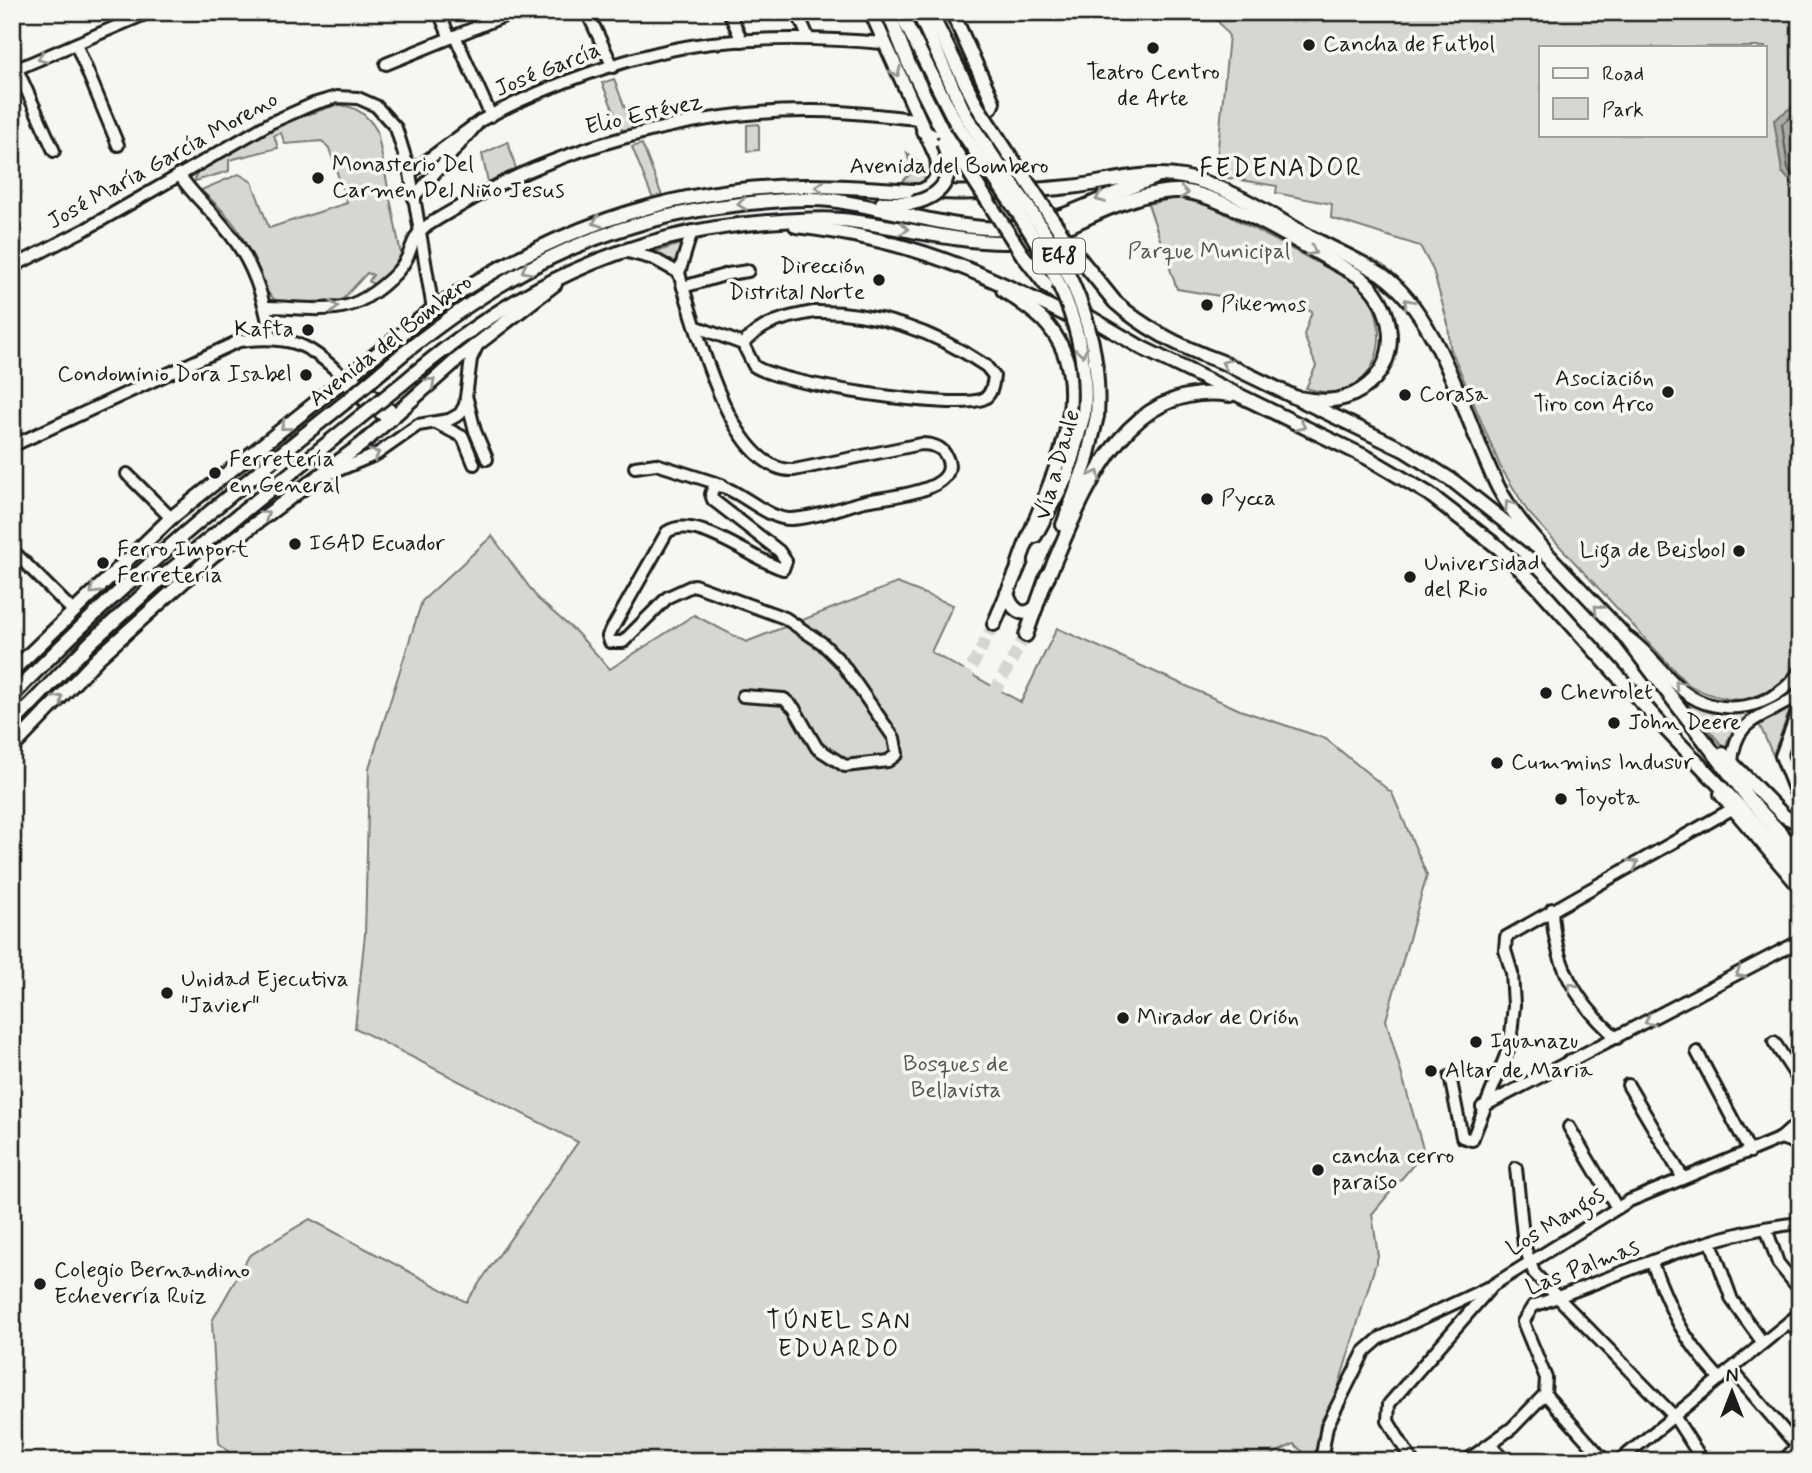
<svg xmlns="http://www.w3.org/2000/svg" width="1812" height="1473" font-family="Mynerve,sans-serif">
<style>
.green{fill:#d6d6d2;stroke:#797977;stroke-width:2;fill-rule:evenodd}
.water{fill:#acaca9;stroke:#727271;stroke-width:2}
.lines{fill:none;stroke-linecap:round;stroke-linejoin:round}
.shore{stroke:#565654;stroke-width:2}
.major-tunnel{stroke:#d5d5d2;stroke-width:12;stroke-dasharray:12 6;stroke-linecap:butt}
.minor-casing{stroke:#1c1c1c;stroke-width:16}
.major-casing{stroke:#1c1c1c;stroke-width:18}
.minor{stroke:#f6f6f2;stroke-width:10}
.major{stroke:#f6f6f2;stroke-width:12}
.major-bridge-casing{stroke:#1c1c1c;stroke-width:18;stroke-linecap:butt}
.major-bridge{stroke:#f6f6f2;stroke-width:12}
.oneway{stroke:#949492}
.poi-dot{fill:#1c1c1c;stroke:#f6f6f2;stroke-width:2.5}
.labels{text-anchor:middle;dominant-baseline:central;stroke-width:7;stroke-linejoin:round;paint-order:stroke}
.shield{fill:#f6f6f2;stroke:#5d5d5c;stroke-width:2}
.shield-label{font-size:21px;font-weight:bold;fill:#1c1c1c}
.poi-label{font-size:23px;fill:#1c1c1c;stroke:#f6f6f2;text-anchor:start}
.street-label{font-size:23px;fill:#1c1c1c;stroke:#f6f6f2}
.park-label{font-size:23px;fill:#545453;stroke:#f6f6f2}
.neighbourhood-label{font-size:24px;letter-spacing:2px;fill:#1c1c1c;stroke:#f6f6f2}
.quarter-label{font-size:26px;letter-spacing:2px;fill:#1c1c1c;stroke:#f6f6f2}
</style>
<rect width="100%" height="100%" fill="#f6f6f2"/>
<filter id="ink" filterUnits="userSpaceOnUse"><feTurbulence type="fractalNoise" baseFrequency=".0143" numOctaves="2"/><feDisplacementMap in="SourceGraphic" scale="14" xChannelSelector="R" yChannelSelector="G"/><feConvolveMatrix kernelMatrix="1 2 1 2 8 2 1 2 1" color-interpolation-filters="sRGB"/></filter>
<g filter="url(#ink)">
<g class="green">
<path d="M1211,12h589v89l-7,4 -11,67 18,20v458c-3,8 -5,20 -10,27 -23,34 -74,24 -103,7l-159,-172 -28,-46 -50,-119 -2,-23 -15,-54 -13,-24 -89,-28 1,-14 -56,-11 1,-7 -54,-9 -6,-19 12,-122zM1541,47h224v88h-224z"/>
<path d="M614,79l19,51 -10,3 -21,-50z"/>
<path d="M336,105c19,0 32,10 41,26l25,129 -28,25 -5,-4 4,-6 -6,-2 -25,27 -61,4c-24,-13 -26,-47 -40,-69 -10,-18 -25,-31 -40,-45l38,-16 13,8 17,46 78,-25 -18,-55 -7,-7 -37,3 -4,-11 -7,2 4,13 -49,12v11l-34,10 1,-10 69,-42z"/>
<path d="M759,124v26l-12,1v-26z"/>
<path d="M508,142l8,27 -28,13 -6,-28z"/>
<path d="M642,144l20,52 -9,3 -21,-52z"/>
<path d="M907,153l18,15 -1,13 -5,9 -23,-2 16,-16z"/>
<path d="M1181,197l30,9 152,81c36,49 9,124 -57,101l10,-22 -12,-31 8,-24 -135,-22 -29,-85z"/>
<path d="M692,240l-16,34 -35,-17z"/>
<path d="M492,536l46,63 38,33 34,37 84,-54 52,27 151,-59 56,22 -22,47 90,50 36,-74 183,82 86,29 66,54 35,82 -41,145 38,132 -52,62 6,42 -50,165 3,40h-18l-19,-17 -21,10v7h-1035l-19,-18 -7,-122 37,-65 61,-37 156,83 112,-160 -223,-114 10,-94 4,-166 53,-167z"/>
<path d="M1682,698c29,18 55,20 87,10 -22,10 -38,16 -44,41z"/>
<path d="M1792,704l-19,51 -14,-31 22,-10z"/>
</g>
<path class="water" d="M1800,101v91l-18,-20 -8,-52z"/>
<g class="lines">
<path class="shore" d="M1800,109l-18,15 6,45 12,14"/>
<g class="major-tunnel">
<path d="M994,624l-62,120 -17,55 -4,55 117,607"/>
<path d="M1026,635l-68,123 -16,47 -4,46 112,610"/>
</g>
<g class="minor-casing">
<g id="minor">
<path d="M439,12l11,26"/>
<path d="M587,12l26,55"/>
<path d="M729,12l13,29"/>
<path d="M797,12l12,27"/>
<path d="M455,36l36,80"/>
<path d="M76,44l42,101"/>
<path d="M386,64l128,-52"/>
<path d="M17,69l37,82"/>
<path d="M12,71l138,-59"/>
<path d="M480,121c63,-35 161,-70 232,-78 56,-6 114,-5 171,0"/>
<path d="M410,173l70,-52 -66,76"/>
<path d="M179,174c13,21 31,35 46,54 27,31 39,69 46,109"/>
<path d="M692,231l-13,42 4,14c16,47 48,186 111,183l127,-26c9,0 19,2 24,10 23,39 -63,43 -80,47 -24,6 -49,17 -74,18 -26,1 -60,-38 -77,-32l-3,7 2,6 66,51 7,10 -3,8c-31,-9 -86,-56 -116,-37l-59,104 2,6h13l45,-45 26,-12 91,33 37,25 19,19 53,76 3,16 -9,7 -43,5 -28,-18 -23,-40 -10,-9 -41,-3"/>
<path d="M624,251l30,8 25,14"/>
<path d="M12,267l74,-38 184,-106 43,-19 24,-7 21,1 18,8 20,22 14,45 23,136"/>
<path d="M683,287l45,-13 20,-3"/>
<path d="M266,307c26,0 59,6 84,-2 19,-6 48,-29 57,-47 4,-8 7,-22 14,-28 19,-14 44,-26 64,-38 91,-49 218,-81 321,-81 37,-1 75,5 111,8"/>
<path d="M814,312c62,-1 120,19 172,54l8,10c-1,8 -2,19 -11,23 -28,12 -204,-15 -229,-33l-11,-22c19,-22 43,-27 71,-32z"/>
<path d="M697,327l46,17"/>
<path d="M345,378l9,1 41,35"/>
<path d="M467,399l8,32 12,28"/>
<path d="M438,424l25,13 11,27"/>
<path d="M12,446l227,-105c47,-6 68,0 103,35 4,4 5,9 9,13 11,11 25,21 38,31"/>
<path d="M635,467l21,-3 66,21"/>
<path d="M127,474l44,44"/>
<path d="M327,475l50,-21 41,-29 31,-5 11,-6 5,-9 6,-46 7,-15"/>
<path d="M12,550l61,61"/>
<path d="M1629,638c21,15 34,36 54,53 36,29 94,18 117,-21"/>
<path d="M1800,705l-19,51 19,48"/>
<path d="M1732,763c3,-49 34,-44 68,-69"/>
<path d="M1552,909c2,54 24,94 65,129"/>
<path d="M1774,1042l26,40"/>
<path d="M1697,1052l53,100"/>
<path d="M1450,1076l12,61 10,3 38,-95 4,-40 -2,-32 -7,-23 1,-13 226,-128"/>
<path d="M1628,1085l55,93"/>
<path d="M1482,1107l318,-166"/>
<path d="M1569,1127l48,81"/>
<path d="M1781,1138l19,-17"/>
<path d="M1516,1168l8,77 10,28 140,143 29,45"/>
<path d="M1766,1228l12,35 22,27"/>
<path d="M1711,1242l21,58 31,43"/>
<path d="M1652,1263c21,53 30,74 68,116"/>
<path d="M1789,1322l11,13"/>
<path d="M1732,1370l65,76"/>
<path d="M1545,1394l60,67"/>
<path d="M1491,1445l13,16"/>
<path d="M1321,1461l6,-35 37,-74 16,-14 107,-50"/>
<path d="M1412,1461l-24,-40 1,-17 104,-119 136,-84 152,-63 19,7"/>
<path d="M1466,1461l46,-33 33,-34 1,-16 -23,-56 10,-16c86,-30 175,-74 267,-83"/>
<path d="M1619,1461l181,-148"/>
<path d="M1783,1461l17,-18"/>
</g>
</g>
<g class="major-casing">
<g id="major">
<path d="M871,12l66,146c3,16 -1,28 -17,33"/>
<path d="M888,12l20,50 35,70"/>
<path d="M900,12l56,111"/>
<path d="M918,12l48,104"/>
<path d="M930,12l47,94"/>
<path d="M923,131l13,7 8,-1 47,-30 2,-5 -41,-90"/>
<path d="M882,203h31"/>
<path d="M796,226c113,13 182,44 282,95"/>
<path d="M1046,285l33,26 63,37 226,110 61,36 70,54 38,38 123,137 140,147"/>
<path d="M1003,290c13,9 27,18 39,29 68,68 -1,175 -24,247"/>
<path d="M1115,302c31,28 68,46 107,60l182,88 49,31 98,77 72,76 126,165 51,55"/>
<path d="M387,367c107,-90 212,-148 354,-163 29,-3 61,-7 90,-4 55,7 129,33 183,28 45,-5 96,-35 140,-50"/>
<path d="M403,383c107,-92 222,-151 365,-161 25,-2 49,-4 74,-2 54,5 108,22 163,22 39,1 74,-23 109,-36 22,-9 44,-16 67,-15 43,3 134,62 176,84 38,27 48,87 4,115 -20,13 -41,12 -63,8"/>
<path d="M1063,525l23,-62 11,-47"/>
<path d="M1035,536l32,-60 17,-62"/>
<path d="M1046,581c36,-81 74,-202 184,-186"/>
<path d="M1007,593c4,15 15,27 29,14"/>
<path d="M994,624l27,-63"/>
<path d="M1026,635l21,-59"/>
<path d="M12,671l159,-153 262,-209c115,-77 230,-121 369,-123 61,-1 121,9 181,6 29,-1 58,-2 87,-5 38,-4 73,-17 113,-10 45,8 87,38 127,60 23,12 49,23 71,37 61,43 84,150 118,215 14,26 34,47 52,69"/>
<path d="M12,696c103,-108 215,-200 331,-292"/>
<path d="M12,724l79,-82 75,-68 193,-156"/>
<path d="M12,748l86,-90 114,-102 150,-112 96,-85 97,-75"/>
<path d="M1723,754l61,62 16,8"/>
<path d="M1721,794l79,93"/>
</g>
</g>
<use href="#minor" class="minor"/>
<use href="#major" class="major"/>
<g class="major-bridge-casing">
<g id="major-bridge">
<path d="M977,106l95,143 43,53"/>
<path d="M966,116c64,101 139,172 131,300"/>
<path d="M956,123c60,90 138,176 128,291"/>
<path d="M943,132l79,122 24,31"/>
<path d="M913,203c33,-8 42,-28 30,-60"/>
<path d="M343,404l44,-37"/>
<path d="M359,418l44,-35"/>
</g>
</g>
<use href="#major-bridge" class="major-bridge"/>
</g>
<defs><path id="oneway-chevron" d="M-2-3.5L2.5 0L-2 3.5" fill="none" stroke-width="1.6" stroke-linecap="round" stroke-linejoin="round" transform="scale(1.75)"/></defs>
<g class="oneway">
<use href="#oneway-chevron" transform="translate(42 58) rotate(157)"/>
<use href="#oneway-chevron" transform="translate(896 72) rotate(66)"/>
<use href="#oneway-chevron" transform="translate(820 187) rotate(-177)"/>
<use href="#oneway-chevron" transform="translate(1184 193) rotate(5)"/>
<use href="#oneway-chevron" transform="translate(1100 198) rotate(158)"/>
<use href="#oneway-chevron" transform="translate(742 204) rotate(174)"/>
<use href="#oneway-chevron" transform="translate(597 222) rotate(161)"/>
<use href="#oneway-chevron" transform="translate(904 229) rotate(8)"/>
<use href="#oneway-chevron" transform="translate(1312 251) rotate(28)"/>
<use href="#oneway-chevron" transform="translate(526 270) rotate(153)"/>
<use href="#oneway-chevron" transform="translate(1408 303) rotate(-131)"/>
<use href="#oneway-chevron" transform="translate(334 307) rotate(-3)"/>
<use href="#oneway-chevron" transform="translate(1082 352) rotate(81)"/>
<use href="#oneway-chevron" transform="translate(1226 364) rotate(-157)"/>
<use href="#oneway-chevron" transform="translate(431 382) rotate(-42)"/>
<use href="#oneway-chevron" transform="translate(285 426) rotate(142)"/>
<use href="#oneway-chevron" transform="translate(1301 426) rotate(26)"/>
<use href="#oneway-chevron" transform="translate(375 454) rotate(-27)"/>
<use href="#oneway-chevron" transform="translate(1096 475) rotate(-63)"/>
<use href="#oneway-chevron" transform="translate(1509 505) rotate(-124)"/>
<use href="#oneway-chevron" transform="translate(265 515) rotate(-35)"/>
<use href="#oneway-chevron" transform="translate(94 590) rotate(136)"/>
<use href="#oneway-chevron" transform="translate(1598 609) rotate(-134)"/>
<use href="#oneway-chevron" transform="translate(1679 685) rotate(-136)"/>
<use href="#oneway-chevron" transform="translate(59 699) rotate(-47)"/>
<use href="#oneway-chevron" transform="translate(1634 864) rotate(-29)"/>
<use href="#oneway-chevron" transform="translate(1740 973) rotate(152)"/>
<use href="#oneway-chevron" transform="translate(1572 987) rotate(-121)"/>
<use href="#oneway-chevron" transform="translate(1649 1021) rotate(153)"/>
</g>
</g>
<g class="poi-dot">
<circle cx="1309" cy="45" r="7"/>
<circle cx="1153" cy="48" r="7"/>
<circle cx="318" cy="178" r="7"/>
<circle cx="879" cy="280" r="7"/>
<circle cx="1207" cy="305" r="7"/>
<circle cx="308" cy="330" r="7"/>
<circle cx="306" cy="375" r="7"/>
<circle cx="1668" cy="392" r="7"/>
<circle cx="1405" cy="395" r="7"/>
<circle cx="215" cy="473" r="7"/>
<circle cx="1207" cy="499" r="7"/>
<circle cx="295" cy="544" r="7"/>
<circle cx="1739" cy="551" r="7"/>
<circle cx="103" cy="563" r="7"/>
<circle cx="1410" cy="577" r="7"/>
<circle cx="1546" cy="693" r="7"/>
<circle cx="1614" cy="723" r="7"/>
<circle cx="1497" cy="763" r="7"/>
<circle cx="1561" cy="799" r="7"/>
<circle cx="167" cy="993" r="7"/>
<circle cx="1123" cy="1018" r="7"/>
<circle cx="1476" cy="1042" r="7"/>
<circle cx="1431" cy="1071" r="7"/>
<circle cx="1318" cy="1170" r="7"/>
<circle cx="40" cy="1284" r="7"/>
</g>
<g class="labels">
<rect class="shield" x="1033" y="238.5" width="52" height="35" rx="5"/>
<g class="shield-label">
<text x="1059" y="256">E48</text>
</g>
<g class="poi-label">
<text x="1323" y="45">Cancha de Futbol</text>
<text x="1153" y="73" text-anchor="middle">Teatro Centro<tspan x="1153" dy="26">de Arte</tspan></text>
<text x="332" y="165">Monasterio Del<tspan x="332" dy="26">Carmen Del Niño Jesus</tspan></text>
<text x="865" y="267" text-anchor="end">Dirección<tspan x="865" dy="26">Distrital Norte</tspan></text>
<text x="1221" y="305">Pikemos</text>
<text x="294" y="330" text-anchor="end">Kafta</text>
<text x="292" y="375" text-anchor="end">Condominio Dora Isabel</text>
<text x="1654" y="379" text-anchor="end">Asociación<tspan x="1654" dy="26">Tiro con Arco</tspan></text>
<text x="1419" y="395">Corasa</text>
<text x="229" y="460">Ferretería<tspan x="229" dy="26">en General</tspan></text>
<text x="1221" y="499">Pycca</text>
<text x="309" y="544">IGAD Ecuador</text>
<text x="117" y="550">Ferro Import<tspan x="117" dy="26">Ferretería</tspan></text>
<text x="1725" y="551" text-anchor="end">Liga de Beisbol</text>
<text x="1424" y="564">Universidad<tspan x="1424" dy="26">del Rio</tspan></text>
<text x="1560" y="693">Chevrolet</text>
<text x="1628" y="723">John Deere</text>
<text x="1511" y="763">Cummins Indusur</text>
<text x="1575" y="799">Toyota</text>
<text x="181" y="980">Unidad Ejecutiva<tspan x="181" dy="26">"Javier"</tspan></text>
<text x="1137" y="1018">Mirador de Orión</text>
<text x="1490" y="1042">Iguanazu</text>
<text x="1445" y="1071">Altar de Maria</text>
<text x="1332" y="1157">cancha cerro<tspan x="1332" dy="26">paraiso</tspan></text>
<text x="54" y="1271">Colegio Bernandino<tspan x="54" dy="26">Echeverría Ruiz</tspan></text>
</g>
<g class="street-label">
<text transform="translate(548 70) rotate(-22)">José García</text>
<text transform="translate(644 115) rotate(-13)">Elio Estévez</text>
<text transform="translate(163 161) rotate(-29)">José María García Moreno</text>
<text x="949" y="167">Avenida del Bombero</text>
<text transform="translate(391 341) rotate(-38)">Avenida del Bombero</text>
<text transform="translate(1058 465) rotate(-74)">Vía a Daule</text>
<text transform="translate(1556 1222) rotate(-32)">Los Mangos</text>
<text transform="translate(1583 1268) rotate(-21)">Las Palmas</text>
</g>
<g class="park-label">
<text x="1209" y="252">Parque Municipal</text>
<text x="956" y="1065">Bosques de<tspan x="956" dy="26">Bellavista</tspan></text>
</g>
<g class="neighbourhood-label">
<text x="839" y="1321">TÚNEL SAN<tspan x="839" dy="28">EDUARDO</tspan></text>
</g>
<g class="quarter-label">
<text x="1281" y="169">FEDENADOR</text>
</g>
</g>
<rect width="1812" height="1473" fill="none" stroke="#f6f6f2" stroke-width="42"/>
<rect x="21" y="21" width="1770" height="1431" fill="none" stroke="#1c1c1c" stroke-width="2.5" filter="url(#ink)"/>
<rect x="1539" y="46" width="228" height="91" fill="#f6f6f2" stroke="#9f9f9c" stroke-width="2"/>
<rect x="1553" y="68" width="35" height="10" fill="#f6f6f2" stroke="#9f9f9c" stroke-width="2"/>
<text x="1602" y="80" font-size="21" fill="#1c1c1c">Road</text>
<rect x="1553" y="98" width="35" height="21" fill="#d6d6d2" stroke="#9f9f9c" stroke-width="2"/>
<text x="1602" y="116" font-size="21" fill="#1c1c1c">Park</text>
<g transform="translate(1732 1392)" stroke="#f6f6f2" stroke-width="5" paint-order="stroke">
<path d="M0-5L12 26L0 18L-12 26Z" fill="#1c1c1c"/>
<text y="-10" font-size="19" font-weight="bold" text-anchor="middle" fill="#1c1c1c">N</text>
</g>
</svg>
